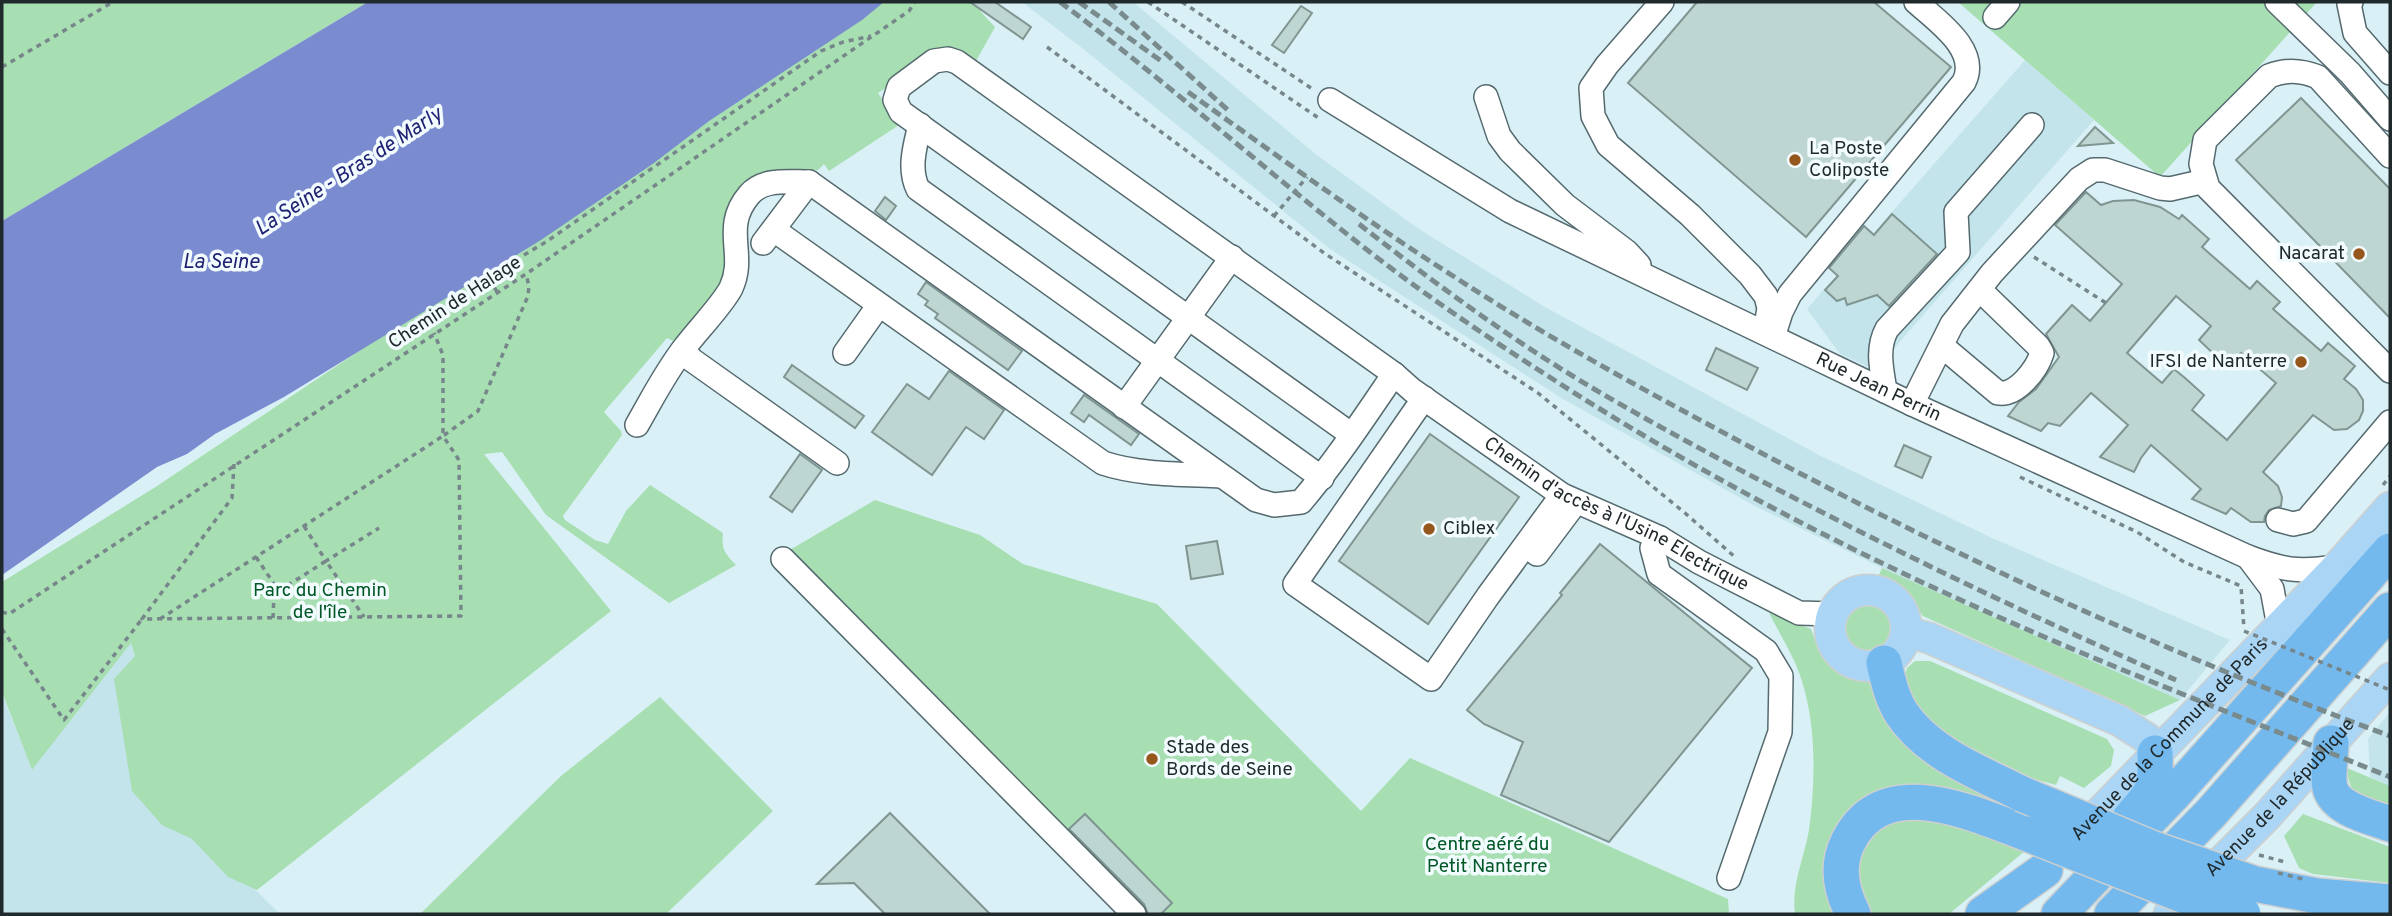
<svg xmlns="http://www.w3.org/2000/svg" width="2392" height="916" font-family="Overpass,sans-serif">
<style>
.built{fill:#c4e4eb}
.green{fill:#a7deb2}
.water{fill:#7b8bd0}
.building{fill:#bed6d1;stroke:#7f9591;stroke-width:2;fill-rule:evenodd}
.lines{fill:none;stroke-linecap:round;stroke-linejoin:round}
.minor-casing{stroke:#556a6f;stroke-width:26}
.major-casing{stroke:#ced0d0;stroke-width:33}
.highway-casing{stroke:#ced0d0;stroke-width:38}
.path{stroke:#76868a;stroke-width:3.5;stroke-dasharray:5 5;stroke-linecap:butt}
.minor{stroke:#fff;stroke-width:23}
.major{stroke:#abd5f4;stroke-width:30}
.highway{stroke:#73b9ed;stroke-width:35}
.rail{stroke:#7a8b8e;stroke-width:5;stroke-dasharray:10 5;stroke-linecap:butt}
.highway-bridge-casing{stroke:#ced0d0;stroke-width:38;stroke-linecap:butt}
.path-bridge{stroke:#76868a;stroke-width:3.5;stroke-dasharray:5 5;stroke-linecap:butt}
.highway-bridge{stroke:#73b9ed;stroke-width:35}
.poi-dot{fill:#96571d;stroke:#f2fbfd;stroke-width:2.5}
.labels{text-anchor:middle;dominant-baseline:central;stroke-width:7;stroke-linejoin:round;paint-order:stroke}
.poi-label{font-size:19px;fill:#20292b;stroke:#f2fbfd;text-anchor:start}
.street-label{font-size:19px;fill:#20292b;stroke:#f2fbfd}
.park-label{font-size:19px;fill:#005726;stroke:#f2fbfd}
.water-label{font-size:21px;font-style:italic;fill:#1e2273;stroke:#f2fbfd}
</style>
<rect width="100%" height="100%" fill="#d9f1f6"/>
<g class="built">
<path d="M1022,2h111l185,154 101,73 126,78 274,148 173,83 238,102 -50,60 -298,-132 -129,-63 -190,-106 -233,-150 -248,-201z"/>
<path d="M2025,60l69,60 -204,233 -19,15 -31,-14 -33,-45z"/>
<path d="M131,643l54,178 95,93h-278v-220l30,76z"/>
<path d="M2390,712v74l-20,-9 -2,-38z"/>
</g>
<g class="green">
<path d="M2,2h366l-366,219z"/>
<path d="M863,2h118v10l14,15 -19,34 419,300 -450,-311 -67,43 21,32 -70,46 -5,-7 -6,6 -67,14 -25,92 -45,69 -14,-7 -63,74 17,19 1,4 -59,81 2,4 30,20 13,4 18,-33 24,-26 73,48c-2,16 2,21 13,32l-67,38 -123,-88 -44,-63 -18,2 127,157 -354,279 -29,-13 -36,-38 -30,-14 -30,-34 -18,-112 21,-23 -4,-13 -99,127 -30,-78v-110l152,-94 667,-446z"/>
<path d="M1958,2h359l-157,175z"/>
<path d="M875,500l105,35 43,29 134,40 204,207 49,-53 318,141 1,15h-582l-359,-363z"/>
<path d="M1882,568l298,132 -35,16 -222,-100 -23,-28 -22,-11z"/>
<circle cx="1868" cy="629" r="26"/>
<path d="M1769,613l42,16c4,10 8,23 14,32 11,15 33,24 51,19l14,25 170,114 -177,-26 -42,121h-46c-4,-29 9,-55 14,-84 7,-51 8,-116 -13,-165 -8,-18 -18,-35 -27,-52z"/>
<path d="M1915,661h15l177,78 7,11 -3,16 -27,22 -24,-12 -4,9 -22,-6 -93,-46 -27,-30 -10,-24 3,-11z"/>
<path d="M660,697l113,114 -107,103h-246l141,-138z"/>
<path d="M2347,768l43,18v26c-24,-9 -42,-15 -43,-44z"/>
<path d="M2303,814l87,33v36l-77,-9 -14,-6 -15,-32z"/>
<path d="M1932,815l93,36 -76,63h-79l-11,-15 -7,-28 24,-46z"/>
</g>
<path class="water" d="M368,2h516l-22,18 -153,101 -55,42 -113,77 -257,157 -69,37 -28,20 -30,13 -155,108v-354z"/>
<g class="building">
<path d="M970,2h25l36,25 -8,12z"/>
<path d="M1697,2h177l77,65 -145,170 -178,-154z"/>
<path d="M1301,6l11,7 -28,40 -12,-8z"/>
<path d="M2301,98l89,91v129l-154,-158z"/>
<path d="M2095,127l18,16 -35,3z"/>
<path d="M2086,192l15,13 12,-4 21,-1 26,7 19,12 3,-4 27,24 -7,8 48,42 7,-8 23,21 -7,7 48,42 7,-8 27,23 -11,13 12,10 7,11v11l-4,9 -12,9 -13,1 -21,-15 -50,57 15,14 4,11 -1,9 -12,4 -4,6 -1,6h-13l-20,-14 -5,6 -34,-15 9,-10 -50,-44 -10,13 -7,14 -34,-15 28,-32 -37,-32 -31,33 -12,-3 -7,8 -33,-15 11,-14 17,-13 23,-32 -13,-23 26,-29 18,16 32,-37 -67,-59zM2176,296l35,30 -12,14 19,18 11,9 12,-14 35,30 -49,57 -35,-30 12,-15 -19,-17 -11,-9 -12,14 -35,-30z"/>
<path d="M885,197l11,9 -10,14 -11,-9z"/>
<path d="M1892,214l45,40 -48,52 -12,-11 -30,10 -2,-7 -8,3 -12,-11 13,-14 -9,-8 35,-42 10,9z"/>
<path d="M926,282l96,69 -14,19 -73,-52 3,-4 -13,-9 3,-4 -10,-7z"/>
<path d="M1716,348l42,20 -11,22 -41,-20z"/>
<path d="M792,365l72,51 -9,12 -71,-51z"/>
<path d="M949,371l55,39 -20,29 -18,-12 -34,48 -60,-43 35,-48 22,15z"/>
<path d="M1084,395l55,39 -8,11 -42,-30 -5,7 -13,-9z"/>
<path d="M1430,434l89,63 -91,127 -89,-63z"/>
<path d="M1904,445l27,12 -9,21 -27,-12z"/>
<path d="M800,454l22,16 -30,42 -22,-15z"/>
<path d="M1217,541l6,33 -32,5 -5,-33z"/>
<path d="M1600,544l152,124 -143,174 -108,-47 22,-53 -39,-18 -17,-14 95,-115 -2,-2z"/>
<path d="M890,813l100,101h-105l-31,-31 -37,1z"/>
<path d="M1085,814l87,89 -11,11h-13l-4,-10 -75,-75z"/>
</g>
<g class="lines">
<g class="minor-casing">
<g id="minor">
<path d="M1662,2l-55,63 -16,23 2,28 15,29 82,70 60,60 16,21 3,12 -4,25"/>
<path d="M2277,2l73,71 40,46"/>
<path d="M2351,2l-2,2 6,29 35,40"/>
<path d="M1995,17l13,-15"/>
<path d="M1486,97l13,39 11,15 55,54 62,47 12,13"/>
<path id="s1" d="M1330,100l180,111 402,193 336,153c37,14 51,15 89,10"/>
<path d="M920,125c-5,21 -12,44 -2,64l404,289"/>
<path d="M2390,156l-72,-79c-17,-7 -32,-8 -49,-1l-64,64 -4,24 7,24 182,183"/>
<path d="M774,230l329,233c36,12 79,11 118,13"/>
<path d="M763,243l46,-61"/>
<path d="M1774,334l7,-22 9,-18 174,-212c16,-32 -27,-61 -48,-80"/>
<path d="M1942,346l56,47c19,3 39,-24 44,-40l-4,-7 -58,-56"/>
<path d="M683,350l9,10 145,103"/>
<path d="M845,353l34,-48"/>
<path id="s2" d="M1394,374l18,16 150,105 98,43 39,24 100,51 34,1"/>
<path d="M1885,391c-3,-21 -9,-42 2,-62l71,-77 -2,-40 76,-87"/>
<path d="M1424,398l-129,186 136,95 57,-83 74,-101"/>
<path d="M1912,404l40,-80 40,-51 87,-94 14,-9h12l55,18 10,1 35,-8"/>
<path d="M1124,407l108,-150"/>
<path d="M637,425c15,-26 29,-54 48,-78 12,-16 38,-43 46,-59 16,-34 -10,-60 18,-93 14,-17 40,-13 60,-13l447,318 18,5 27,-3c34,-40 63,-84 93,-128l-437,-312 -9,-3 -14,2 -35,26 -4,13 6,12 451,323"/>
<path d="M2278,520l15,4 13,-3 84,-99"/>
<path d="M1660,538l-8,10 7,26 107,77 15,25 -1,56 -51,146"/>
<path d="M1537,554l39,-52"/>
<path d="M2248,557l24,32 7,38"/>
<path d="M783,559l351,355"/>
</g>
</g>
<g class="major-casing">
<g id="major">
<circle cx="1868" cy="628" r="38"/>
<path d="M1906,632l23,6 191,83 28,18 7,14"/>
<path id="s3" d="M2074,839l263,-272 53,-60"/>
<path id="s4" d="M2169,914l98,-98 123,-138"/>
</g>
</g>
<g class="highway-casing">
<g id="highway">
<path d="M1884,663c4,17 8,36 18,51 27,40 79,59 120,80"/>
<path d="M2331,743c0,12 -4,34 -1,45 6,22 42,29 60,36"/>
<path d="M2130,818c24,-26 26,-29 25,-65"/>
<path d="M2255,884l62,12 73,6"/>
<path d="M1853,914c-12,-23 -17,-48 -5,-72 36,-72 126,-28 180,-8"/>
<path d="M1983,914l62,-44"/>
<path d="M2059,914l113,-118 218,-245"/>
<path d="M2112,914l99,-101 179,-203"/>
</g>
</g>
<g class="path">
<path d="M1148,2l172,117"/>
<path d="M1182,2l132,88"/>
<path d="M1047,47l277,206 214,140 147,120 51,45"/>
<path d="M2,67l111,-65"/>
<path d="M1274,216l33,-39"/>
<path d="M2034,257l72,46"/>
<path d="M497,292l-9,-16 58,-34 275,-191 22,-9 28,-6"/>
<path d="M234,464l-2,34 -90,121 319,-3 -2,-156 -16,-24 35,-25 50,-115 1,-10 -3,-12"/>
<path d="M2020,477l117,55 47,30 57,24 3,43"/>
<path d="M2383,485l7,-9"/>
<path d="M304,526l22,35 53,-33"/>
<path d="M256,557l22,33"/>
<path d="M2,612l7,2 517,-340 383,-263 6,-9"/>
<path d="M273,618l1,-24 52,-33 38,56"/>
<path d="M160,619l283,-183v-81l-9,-22"/>
<path d="M2,629l62,91 78,-101"/>
<path d="M2259,855l26,7"/>
</g>
<use href="#minor" class="minor"/>
<use href="#major" class="major"/>
<use href="#highway" class="highway"/>
<g class="rail">
<path d="M1060,2c102,76 197,161 297,240 61,48 125,92 191,134 143,93 296,173 453,242 128,57 259,106 389,159"/>
<path d="M1079,2l85,61"/>
<path d="M1109,2l121,110"/>
<path d="M1188,92c87,62 174,126 265,184 92,60 189,113 286,165 210,113 427,212 651,295"/>
<path d="M1359,224c74,58 150,114 230,162 73,43 148,83 223,121 120,62 241,119 364,173"/>
</g>
<g class="highway-bridge-casing">
<g id="highway-bridge">
<path d="M2022,794l129,54 104,36"/>
<path d="M2028,834l162,64 53,16"/>
</g>
</g>
<g class="path-bridge">
<path d="M2244,631l146,59"/>
<path d="M2278,873l29,7"/>
</g>
<use href="#highway-bridge" class="highway-bridge"/>
</g>
<g class="poi-dot">
<circle cx="1795" cy="160" r="7"/>
<circle cx="2359" cy="254" r="7"/>
<circle cx="2301" cy="362" r="7"/>
<circle cx="1429" cy="529" r="7"/>
<circle cx="1152" cy="759" r="7"/>
</g>
<g class="labels">
<g class="poi-label">
<text x="1809" y="149">La Poste<tspan x="1809" dy="22">Coliposte</tspan></text>
<text x="2345" y="254" text-anchor="end">Nacarat</text>
<text x="2287" y="362" text-anchor="end">IFSI de Nanterre</text>
<text x="1443" y="529">Ciblex</text>
<text x="1166" y="748">Stade des<tspan x="1166" dy="22">Bords de Seine</tspan></text>
</g>
<g class="street-label">
<text transform="translate(455 303) rotate(-33)">Chemin de Halage</text>
<text stroke="none"><textPath href="#s1" startOffset="620">Rue Jean Perrin</textPath></text>
<text stroke="none"><textPath href="#s2" startOffset="264">Chemin d'accès à l'Usine Electrique</textPath></text>
<text stroke="none"><textPath href="#s3" startOffset="138">Avenue de la Commune de Paris</textPath></text>
<text stroke="none"><textPath href="#s4" startOffset="161">Avenue de la République</textPath></text>
</g>
<g class="park-label">
<text x="320" y="591">Parc du Chemin<tspan x="320" dy="22">de l'île</tspan></text>
<text x="1487" y="845">Centre aéré du<tspan x="1487" dy="22">Petit Nanterre</tspan></text>
</g>
<g class="water-label">
<text transform="translate(349 172) rotate(-33)">La Seine - Bras de Marly</text>
<text x="221" y="262">La Seine</text>
</g>
</g>
<rect width="2392" height="916" fill="none" stroke="#20292b" stroke-width="7"/>
</svg>
